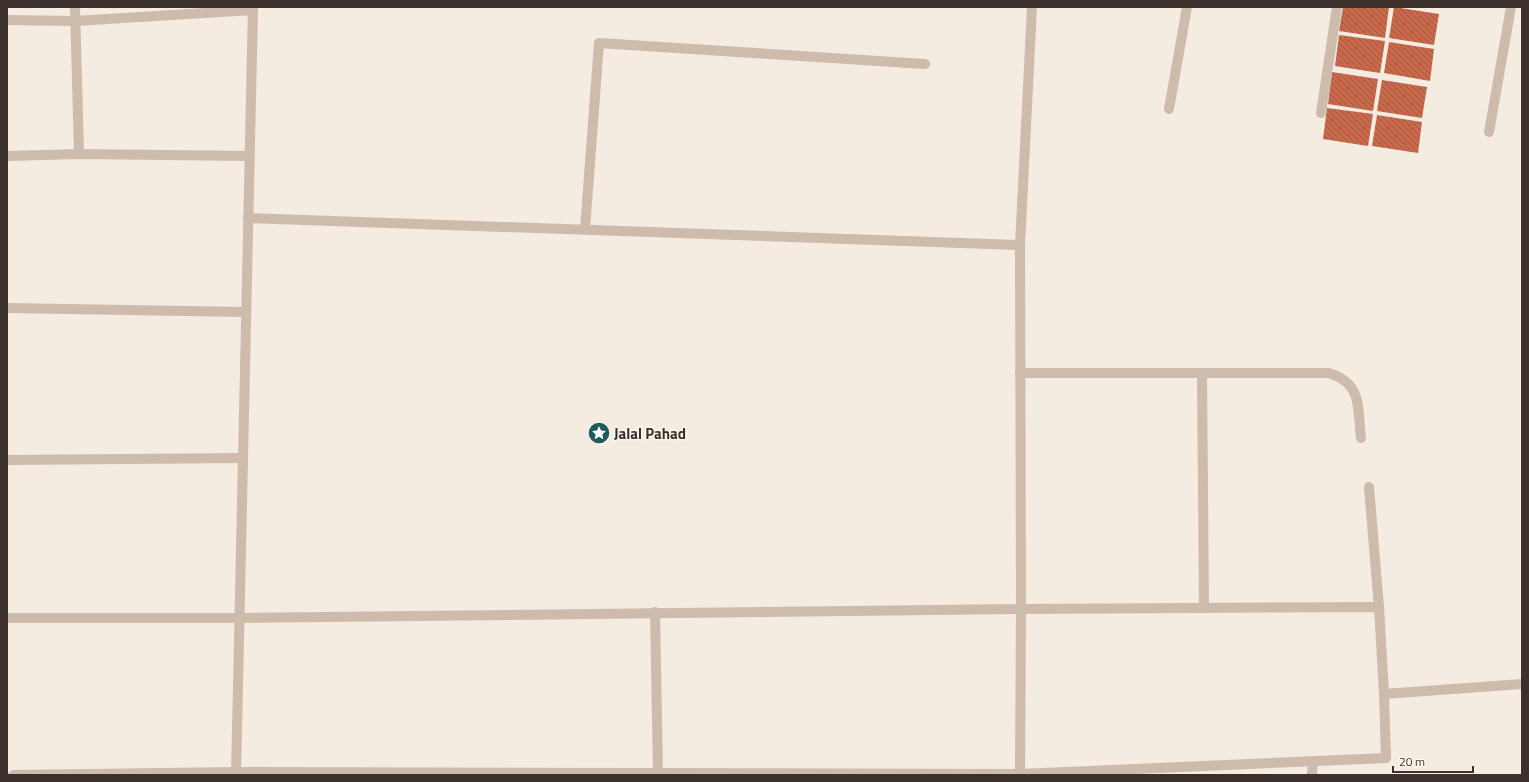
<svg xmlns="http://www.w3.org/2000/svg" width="1529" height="782" font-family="'Titillium Web',sans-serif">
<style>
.building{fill:url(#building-back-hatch)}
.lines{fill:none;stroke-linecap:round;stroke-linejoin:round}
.minor{stroke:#cdbbac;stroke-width:10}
.labels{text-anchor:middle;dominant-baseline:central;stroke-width:3;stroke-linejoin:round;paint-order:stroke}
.poi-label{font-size:15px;font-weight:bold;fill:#3b302b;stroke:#fbf5ee;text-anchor:start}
</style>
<defs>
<pattern id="building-back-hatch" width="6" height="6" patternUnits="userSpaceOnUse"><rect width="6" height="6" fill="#c8694b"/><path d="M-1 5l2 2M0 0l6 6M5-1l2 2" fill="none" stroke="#a4573f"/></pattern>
</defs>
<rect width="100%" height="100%" fill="#f4ebe1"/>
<g class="building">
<path d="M1343,7h46l-4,31 -46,-7z"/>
<path d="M1394,7l45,7 -5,31 -45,-7z"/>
<path d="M1339,35l46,6 -5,32 -45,-7z"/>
<path d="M1389,42l45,7 -4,32 -46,-8z"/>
<path d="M1332,72l46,7 -5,32 -45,-7z"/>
<path d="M1382,80l45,7 -5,31 -45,-7z"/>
<path d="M1327,108l46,6 -5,32 -45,-7z"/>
<path d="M1377,115l45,7 -4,31 -46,-7z"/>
</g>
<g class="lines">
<g class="minor">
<path d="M75,7l4,147"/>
<path d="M7,20l68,1 178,-11"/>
<path d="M1169,109l18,-102"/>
<path d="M1321,113l16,-106"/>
<path d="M1489,132l22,-125"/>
<path d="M7,156l72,-2 170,2"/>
<path d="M248,218l772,27"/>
<path d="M585,229l14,-186 326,21"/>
<path d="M7,308l239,4"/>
<path d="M1020,373h309c34,11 28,34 32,65"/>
<path d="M1202,373l2,235"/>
<path d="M7,460l236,-2"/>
<path d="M1369,487l10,120"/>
<path d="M655,612l3,161"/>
<path d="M7,618h233l781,-9 -1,-364 12,-238"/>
<path d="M1384,694l138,-10"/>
<path d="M13,775l223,-3 784,2 366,-16 -2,-64 -5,-87 -358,2 -1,165v1"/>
<path d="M236,775l17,-768"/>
<path d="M1312,775l1,-14"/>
</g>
</g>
<defs>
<g id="sight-disc" transform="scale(1.15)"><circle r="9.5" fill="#1f5a5e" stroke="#fbf5ee"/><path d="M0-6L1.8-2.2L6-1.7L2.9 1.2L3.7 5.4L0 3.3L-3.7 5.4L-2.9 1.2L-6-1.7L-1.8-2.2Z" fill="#fff"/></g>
</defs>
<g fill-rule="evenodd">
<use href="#sight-disc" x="599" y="433"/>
</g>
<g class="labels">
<g class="poi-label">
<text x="614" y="433">Jalal Pahad</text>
</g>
</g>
<rect width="1529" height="782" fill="none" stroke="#3b302b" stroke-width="16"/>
<path d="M1393 766v6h80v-6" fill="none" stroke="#3b302b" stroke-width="2"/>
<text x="1399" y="766" font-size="12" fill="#3b302b" stroke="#fbf5ee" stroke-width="3" paint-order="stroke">20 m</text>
</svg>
